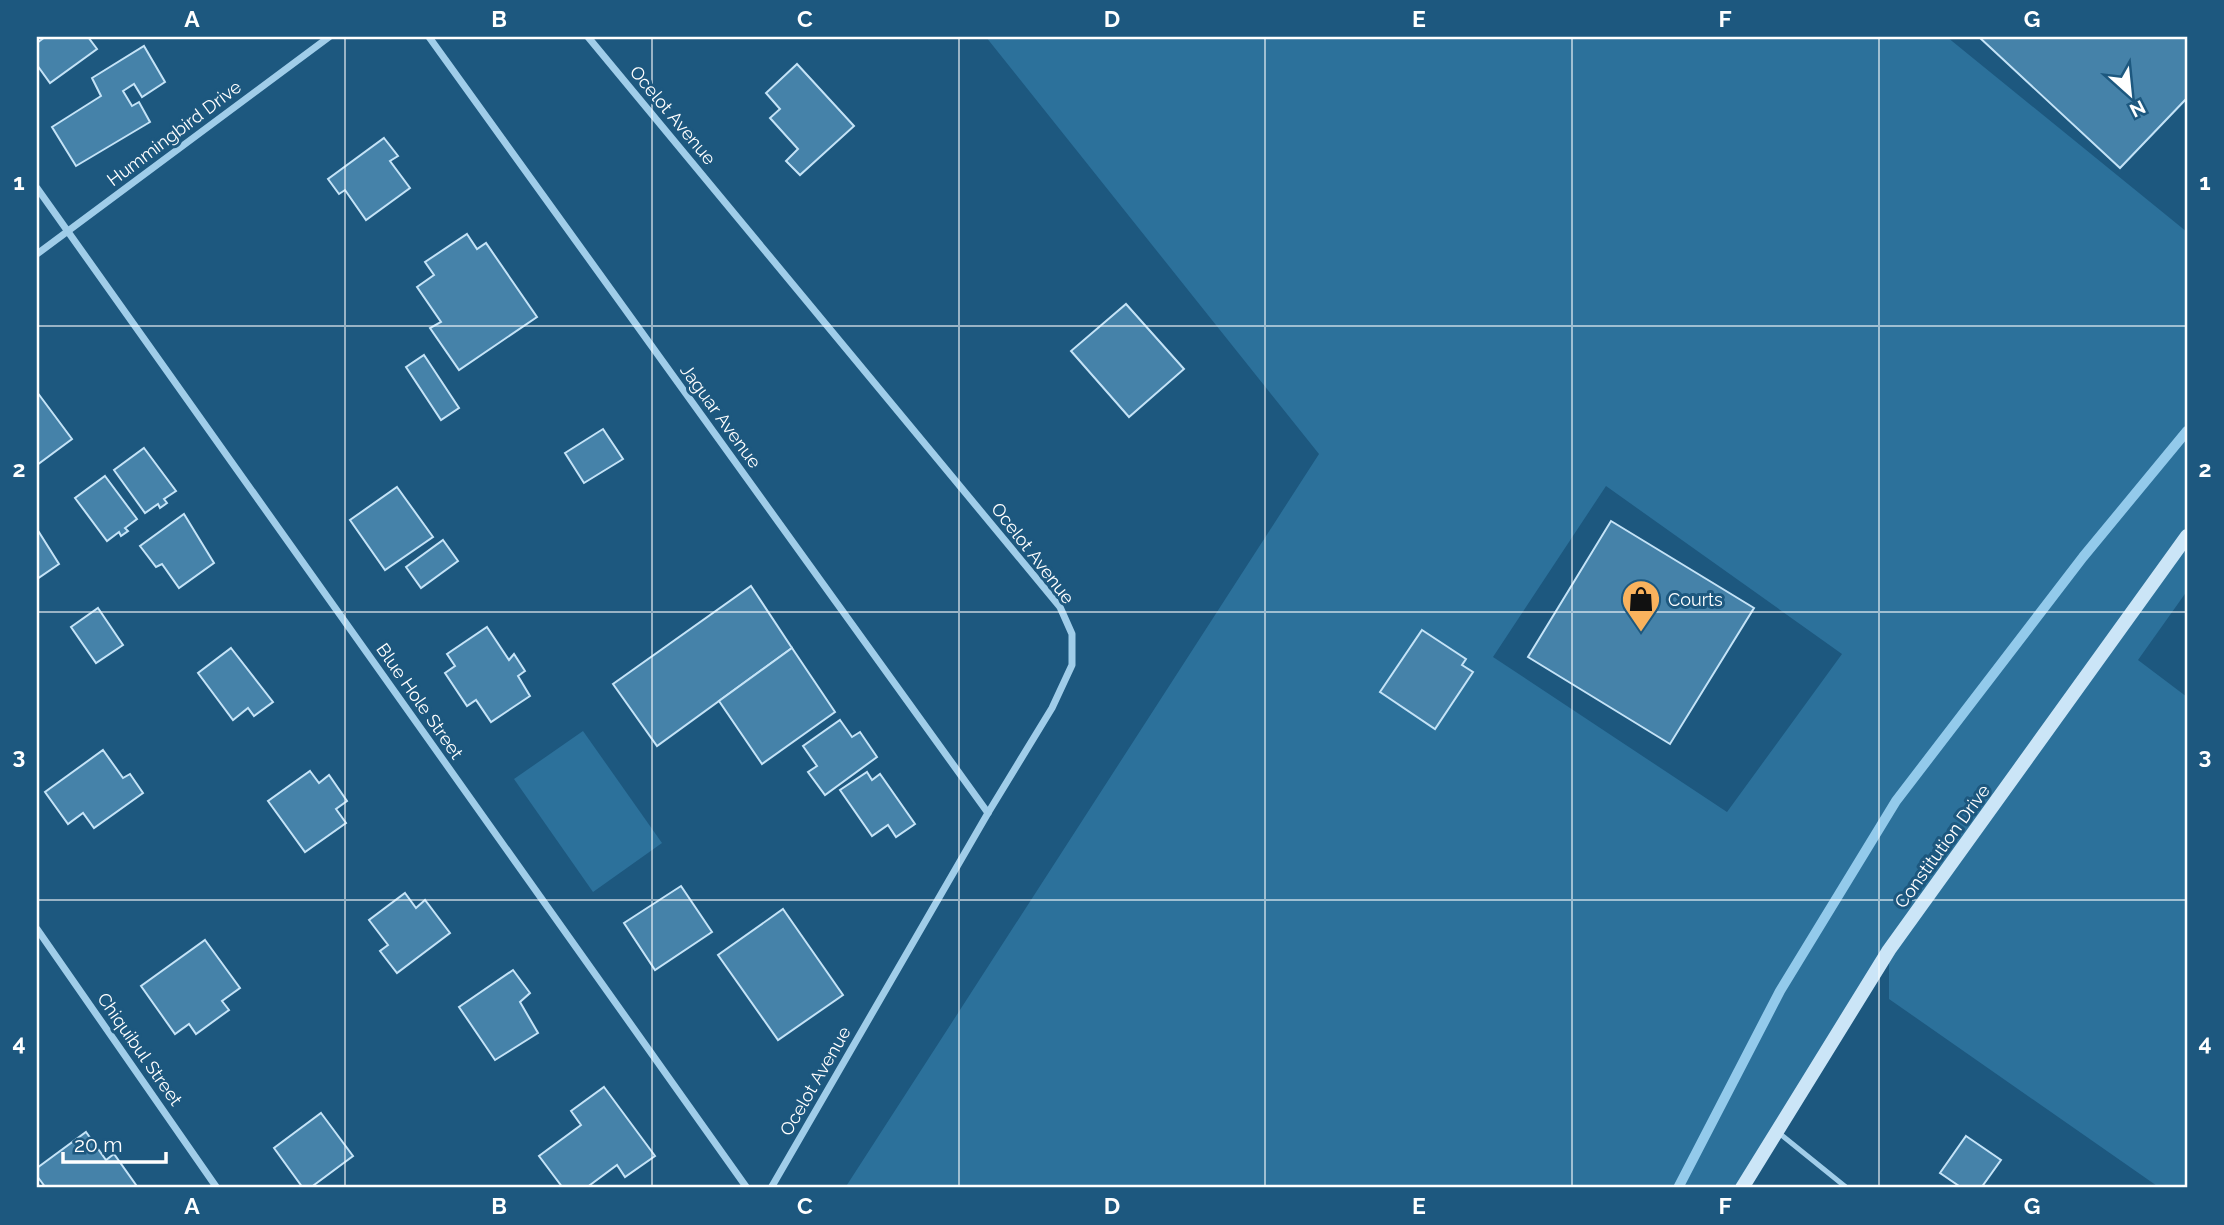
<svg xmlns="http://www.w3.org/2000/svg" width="2224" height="1225" font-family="Raleway,sans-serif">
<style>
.green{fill:#2c719b;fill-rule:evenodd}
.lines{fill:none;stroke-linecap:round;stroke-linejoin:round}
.stream{stroke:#93caeb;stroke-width:10}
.building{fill:#4582a9;stroke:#c4e3f7;stroke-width:2}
.service{stroke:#a0cde9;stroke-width:5}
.minor{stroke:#a0cde9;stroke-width:7}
.secondary{stroke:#cbe5f7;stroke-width:14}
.grid{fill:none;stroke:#fff;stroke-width:2;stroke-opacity:0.55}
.labels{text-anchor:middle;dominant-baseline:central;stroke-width:6;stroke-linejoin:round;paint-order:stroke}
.street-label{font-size:18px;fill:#fff;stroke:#1d587f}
.poi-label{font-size:18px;fill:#fff;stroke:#1d587f;text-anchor:start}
.neatline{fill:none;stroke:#fff;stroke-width:2.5}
.grid-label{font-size:23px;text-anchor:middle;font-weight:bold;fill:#fff}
</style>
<rect width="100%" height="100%" fill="#1d587f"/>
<g class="green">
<path d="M986,37h961l240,195v359l-49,69 49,37v491h-27l-271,-189v-48l-147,237h-897l474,-734zM1606,486l236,168 -115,158 -234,-155z"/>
<path d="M583,731l79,112 -69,49 -79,-113z"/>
</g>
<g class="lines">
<path class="stream" d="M1678,1188l102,-197 116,-190 187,-244 104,-126"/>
</g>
<g class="building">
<path d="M45,37h43l9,12 -47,34 -13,-18v-22z"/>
<path d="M1979,37h208v61l-67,70z"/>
<path d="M144,46l21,36 -23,15 -8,-13 -11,7 9,15 7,-4 11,20 -74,44 -24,-39 49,-31 -9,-18z"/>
<path d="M797,64l57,62 -54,49 -14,-14 12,-12 -28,-31 10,-9 -14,-16z"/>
<path d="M384,138l14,18 -8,5 20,27 -44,32 -21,-30 -6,4 -11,-15z"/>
<path d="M467,234l10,15 9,-6 51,74 -78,53 -29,-42 11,-6 -24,-35 17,-12 -9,-13z"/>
<path d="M1126,304l58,65 -55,48 -58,-66z"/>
<path d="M424,355l35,53 -18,12 -35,-53z"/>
<path d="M37,392l35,47 -35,26z"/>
<path d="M603,429l20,30 -39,24 -19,-30z"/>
<path d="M144,448l32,43 -12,8 3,4 -7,5 -2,-4 -13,9 -31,-43z"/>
<path d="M105,476l32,43 -12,9 3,3 -7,5 -2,-4 -12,9 -32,-43z"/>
<path d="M397,487l36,50 -48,33 -35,-50z"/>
<path d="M184,514l30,49 -35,25 -17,-24 -6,3 -16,-21z"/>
<path d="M1611,521l143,87 -84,136 -142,-87z"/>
<path d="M37,529l22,35 -22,15z"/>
<path d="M443,540l15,21 -37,27 -15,-21z"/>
<path d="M751,586l41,62 -135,98 -44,-62z"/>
<path d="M98,608l25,37 -27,18 -25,-36z"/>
<path d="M487,627l22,33 5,-6 11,17 -7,5 12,20 -39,26 -15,-22 -9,6 -22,-33 10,-7 -8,-12z"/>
<path d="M1422,630l44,29 -4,6 11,7 -38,57 -55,-37z"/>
<path d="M231,648l42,54 -19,14 -6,-8 -15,12 -35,-47z"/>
<path d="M792,648l43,64 -73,52 -43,-63z"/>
<path d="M840,720l12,17 8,-5 17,25 -52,38 -17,-23 9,-6 -14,-20z"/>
<path d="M103,750l20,28 7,-4 13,19 -49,35 -11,-15 -15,11 -23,-32z"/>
<path d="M310,771l9,12 10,-8 18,26 -11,8 10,14 -41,29 -37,-51z"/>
<path d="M867,772l5,8 8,-6 35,50 -19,13 -8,-12 -16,11 -32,-46z"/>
<path d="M681,886l31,46 -57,38 -31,-47z"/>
<path d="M405,893l11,15 9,-8 25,33 -53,40 -17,-22 8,-6 -19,-25z"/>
<path d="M783,909l60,86 -65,45 -60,-85z"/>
<path d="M205,940l35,48 -18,13 7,9 -33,24 -7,-10 -14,10 -34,-48z"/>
<path d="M513,970l17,23 -10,9 18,31 -43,27 -36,-53z"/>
<path d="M604,1087l51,69 -30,21 -8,-12 -31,23h-23l-24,-32 42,-31 -10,-14z"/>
<path d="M321,1113l32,43 -43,32h-7l-29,-40z"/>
<path d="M86,1132l20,28 8,-6 22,31 -5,3h-85l-9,-12v-8z"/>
<path d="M1966,1136l35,24 -20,28h-19l-22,-15z"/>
</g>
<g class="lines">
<path class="service" d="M1779,1133l68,55"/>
<g class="minor">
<path d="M429,37l559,776"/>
<path d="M588,37l472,570 12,27v31l-20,43 -64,105 -217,375"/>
<path d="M37,188l710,1000"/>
<path d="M37,254l292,-217"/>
<path d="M37,929l180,259"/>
</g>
<path class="secondary" d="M1742,1188l147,-238 298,-414"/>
</g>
<path class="grid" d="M345,37v1151M652,37v1151M959,37v1151M1265,37v1151M1572,37v1151M1879,37v1151M37,326h2150M37,612h2150M37,900h2150"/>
<defs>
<g id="shop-pin" transform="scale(2.0125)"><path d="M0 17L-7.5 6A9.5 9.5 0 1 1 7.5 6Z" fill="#f9b25d" stroke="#1d587f"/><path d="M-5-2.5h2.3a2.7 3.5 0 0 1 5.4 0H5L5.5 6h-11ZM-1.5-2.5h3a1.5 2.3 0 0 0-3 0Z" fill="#111"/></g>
</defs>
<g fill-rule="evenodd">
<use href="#shop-pin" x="1641" y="599"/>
</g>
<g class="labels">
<g class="street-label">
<text transform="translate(673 115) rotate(50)">Ocelot Avenue</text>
<text transform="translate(174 133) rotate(-37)">Hummingbird Drive</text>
<text transform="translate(721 416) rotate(54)">Jaguar Avenue</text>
<text transform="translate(1033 553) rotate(52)">Ocelot Avenue</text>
<text transform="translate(420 701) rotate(55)">Blue Hole Street</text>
<text transform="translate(1942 846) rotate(-54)">Constitution Drive</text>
<text transform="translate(140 1049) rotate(55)">Chiquibul Street</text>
<text transform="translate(815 1081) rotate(-60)">Ocelot Avenue</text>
</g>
<g class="poi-label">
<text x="1668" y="599">Courts</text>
</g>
</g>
<rect width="2224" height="1225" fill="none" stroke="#1d587f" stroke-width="77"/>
<g transform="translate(2130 94) rotate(153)" stroke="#1d587f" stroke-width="5" paint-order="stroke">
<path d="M0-5L12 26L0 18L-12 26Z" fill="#ffffff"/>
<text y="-10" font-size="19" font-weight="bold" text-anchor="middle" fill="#ffffff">N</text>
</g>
<path d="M63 1152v10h103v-10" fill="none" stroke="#ffffff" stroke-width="3.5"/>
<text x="74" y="1152" font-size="21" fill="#ffffff" stroke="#1d587f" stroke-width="5" paint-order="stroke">20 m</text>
<rect x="38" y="38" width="2148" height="1148" class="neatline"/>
<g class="grid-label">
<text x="192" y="27">A</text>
<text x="499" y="27">B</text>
<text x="805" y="27">C</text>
<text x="1112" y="27">D</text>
<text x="1419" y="27">E</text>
<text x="1725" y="27">F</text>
<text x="2032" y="27">G</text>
<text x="19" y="190">1</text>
<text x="2205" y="190">1</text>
<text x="19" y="477">2</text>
<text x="2205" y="477">2</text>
<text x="19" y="764">3</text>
<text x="2205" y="764">3</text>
<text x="19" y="1051">4</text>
<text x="2205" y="1051">4</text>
<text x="192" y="1214">A</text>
<text x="499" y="1214">B</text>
<text x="805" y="1214">C</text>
<text x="1112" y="1214">D</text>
<text x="1419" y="1214">E</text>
<text x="1725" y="1214">F</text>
<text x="2032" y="1214">G</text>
</g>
</svg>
